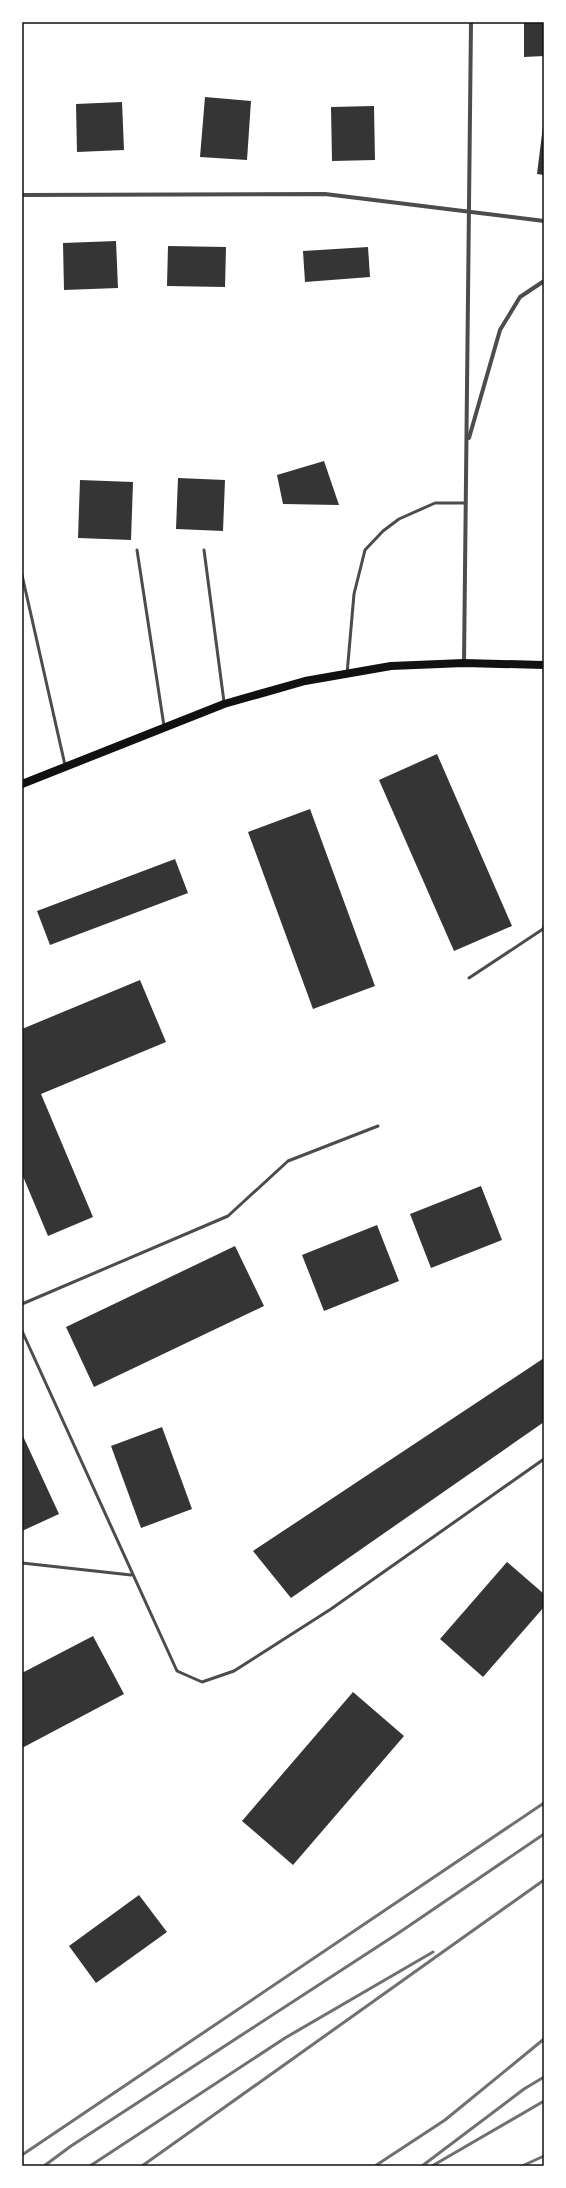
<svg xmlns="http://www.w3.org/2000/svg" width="566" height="2188" font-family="'Golos Text',sans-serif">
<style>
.building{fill:#353535}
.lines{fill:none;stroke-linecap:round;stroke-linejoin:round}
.service{stroke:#4c4c4c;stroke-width:3}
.minor{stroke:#4c4c4c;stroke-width:4}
.secondary{stroke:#111;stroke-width:8}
.rail{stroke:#707070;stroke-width:3}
.neatline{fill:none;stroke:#111;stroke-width:1.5}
</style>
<rect width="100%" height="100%" fill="#fff"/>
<g class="building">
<path d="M524,22h20v34l-20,1z"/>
<path d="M205,97l46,4 -4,59 -47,-3z"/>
<path d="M122,102l2,48 -47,2 -1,-48z"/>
<path d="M374,106l1,54 -43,1 -1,-54z"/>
<path d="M543,126h1v49l-7,-1z"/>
<path d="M116,241l2,47 -54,2 -1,-47z"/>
<path d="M168,246l58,1 -1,40 -58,-1z"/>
<path d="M368,247l2,30 -65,5 -2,-31z"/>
<path d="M324,461l15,44 -56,-1 -6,-29z"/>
<path d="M178,478l47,2 -2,51 -47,-2z"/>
<path d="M80,480l53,2 -2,58 -53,-2z"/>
<path d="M437,754l75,172 -58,25 -75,-171z"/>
<path d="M310,809l65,177 -62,23 -65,-177z"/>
<path d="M175,859l13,34 -138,52 -13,-34z"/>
<path d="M140,980l26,62 -125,52 52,123 -45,19 -26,-62v-145z"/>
<path d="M481,1186l21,54 -71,28 -21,-54z"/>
<path d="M377,1225l22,56 -75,30 -22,-56z"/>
<path d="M235,1246l29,60 -170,81 -28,-60z"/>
<path d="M544,1358v64l-253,176 -38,-47z"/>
<path d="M162,1427l30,82 -51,19 -30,-82z"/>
<path d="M22,1434l37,80 -37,17z"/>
<path d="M507,1562l37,32v13l-61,70 -43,-38z"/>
<path d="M93,1636l31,58 -102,54v-75z"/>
<path d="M353,1692l51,44 -111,129 -51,-44z"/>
<path d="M139,1895l28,37 -71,51 -27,-37z"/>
</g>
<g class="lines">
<g class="service">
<path d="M137,550l27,176"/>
<path d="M204,550l20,152"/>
<path d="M22,575l43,190"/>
<path d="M347,674l7,-80 11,-44 18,-19 16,-12 36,-16h31"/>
<path d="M469,978l74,-49 1,-3"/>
<path d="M22,1304l206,-88 60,-55 90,-35"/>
<path d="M22,1331l155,340 25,11 32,-11 97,-62 213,-150"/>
<path d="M22,1563l109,12"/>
</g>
<g class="minor">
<path d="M22,195l303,-1 219,27"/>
<path d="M469,438l31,-108 20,-33 24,-16"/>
<path d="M464,663l7,-641"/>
</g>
<path class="secondary" d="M22,784l202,-80 81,-23 86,-15 73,-3 80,2"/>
<g class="rail">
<path d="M22,2155l522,-352"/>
<path d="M44,2166l27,-20 326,-212 147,-100"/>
<path d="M90,2166l195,-128 148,-86"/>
<path d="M142,2166l402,-286"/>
<path d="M375,2166l70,-46 99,-81"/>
<path d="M422,2166l102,-77 20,-12"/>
<path d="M432,2166l112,-65"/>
<path d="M522,2166l22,-10"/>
</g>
</g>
<rect width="566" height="2188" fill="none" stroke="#ffffff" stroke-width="46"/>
<rect x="23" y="23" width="520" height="2142" class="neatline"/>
</svg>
